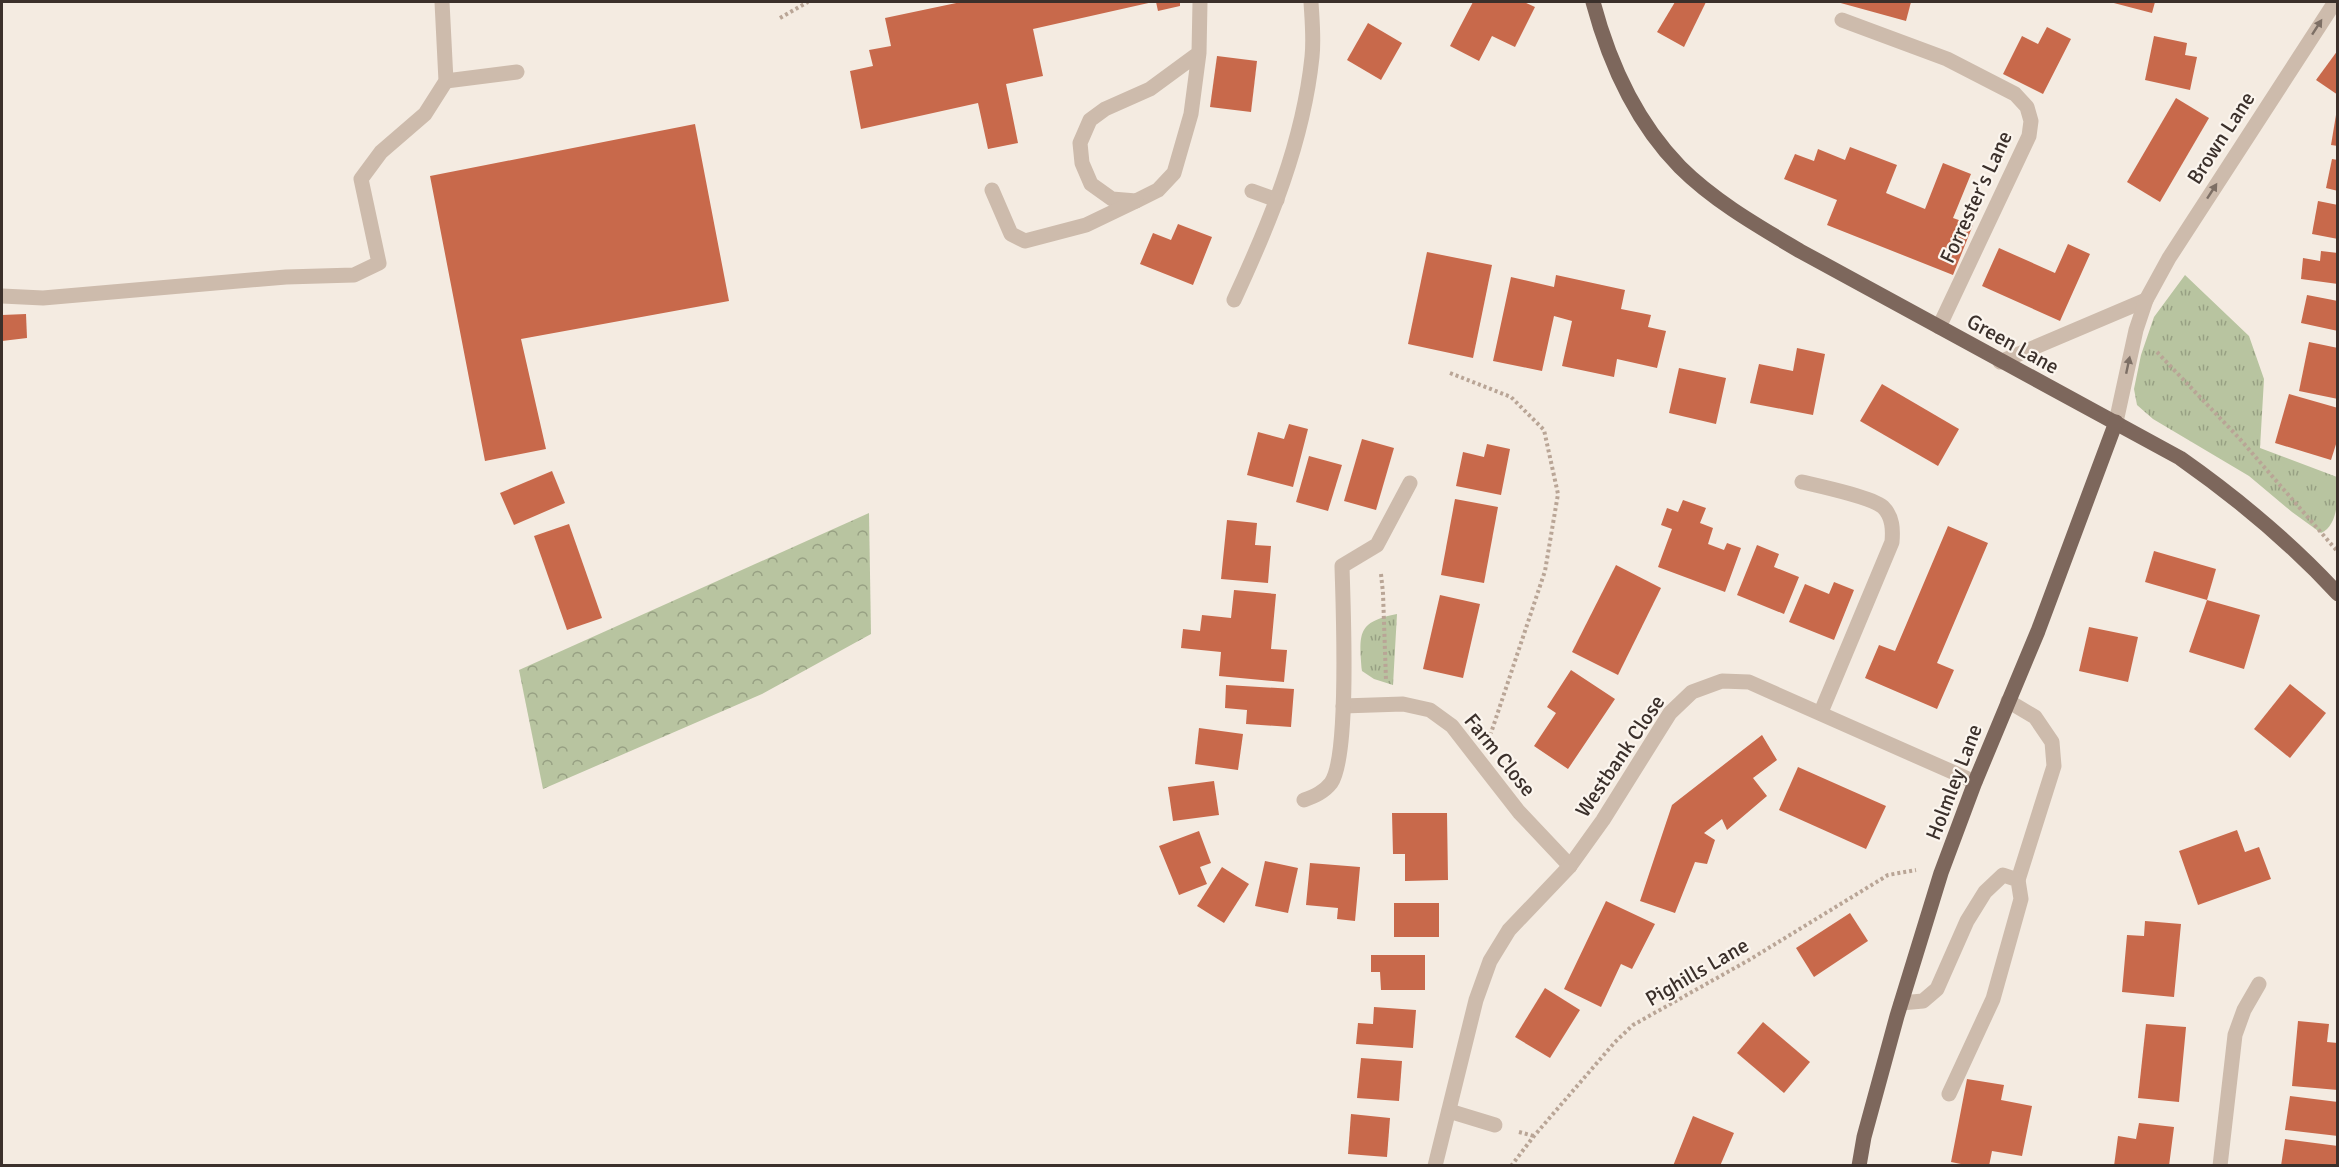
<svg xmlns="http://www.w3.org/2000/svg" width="2339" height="1167" font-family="Signika,sans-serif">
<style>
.grass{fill:url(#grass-tufts)}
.forest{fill:url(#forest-crowns)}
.building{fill:#c8694b}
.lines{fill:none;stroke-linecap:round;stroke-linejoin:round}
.path{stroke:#b9a596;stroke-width:4;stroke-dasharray:3 3;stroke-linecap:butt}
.minor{stroke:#cdbbac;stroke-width:15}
.major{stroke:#7d675c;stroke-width:15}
.oneway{fill:#7d6f65}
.labels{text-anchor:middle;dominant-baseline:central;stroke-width:4.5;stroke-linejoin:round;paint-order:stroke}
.street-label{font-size:21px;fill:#3b302b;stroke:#fbf5ee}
</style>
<defs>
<pattern id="grass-tufts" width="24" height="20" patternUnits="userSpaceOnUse" patternTransform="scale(1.5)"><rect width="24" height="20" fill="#b8c4a0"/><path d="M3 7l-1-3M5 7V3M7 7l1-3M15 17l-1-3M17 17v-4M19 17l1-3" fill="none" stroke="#97a083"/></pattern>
<pattern id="forest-crowns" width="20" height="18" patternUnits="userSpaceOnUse" patternTransform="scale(1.5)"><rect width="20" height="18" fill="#b8c4a0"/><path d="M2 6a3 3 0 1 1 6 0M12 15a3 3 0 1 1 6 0" fill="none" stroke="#97a083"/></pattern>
</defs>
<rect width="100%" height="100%" fill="#f4ebe1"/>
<g class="grass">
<path d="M2185,275l64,61 15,43 -4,69 77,29c1,19 2,48 -16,56l-29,-21 -43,-36 -96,-57 -16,-14 -3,-16 7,-34 13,-38z"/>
<path d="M1397,614l-4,71 -19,-6 -12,-8c-3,-38 -5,-49 35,-57z"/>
</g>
<path class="forest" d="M869,513l2,121 -109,60 -219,95 -24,-119z"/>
<g class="building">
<path d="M961,2h192l-120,27 10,47 -37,8 12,59 -30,6 -10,-46 -117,26 -11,-58 23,-5 -4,-16 22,-4 -6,-28z"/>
<path d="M1156,2h24v4l-22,5z"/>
<path d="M1473,2h51l11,5 -20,40 -23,-11 -13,25 -29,-15z"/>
<path d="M1675,2h31l-22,45 -27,-15z"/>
<path d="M1837,2h74l-5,19z"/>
<path d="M2110,2h45l-3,11z"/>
<path d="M1368,23l34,20 -21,37 -34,-20z"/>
<path d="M2047,27l24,12 -28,55 -40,-20 19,-38 16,8z"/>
<path d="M2154,36l33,7 -2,12 12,2 -7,33 -45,-10z"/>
<path d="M2338,50v45l-22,-15z"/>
<path d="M1217,56l40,5 -6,51 -41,-5z"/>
<path d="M2176,98l33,20 -49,84 -33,-20z"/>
<path d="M2336,115h2v31l-7,-1z"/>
<path d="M695,124l34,177 -208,38 25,110 -61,12 -55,-285z"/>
<path d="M1850,147l47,18 -11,28 39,16 18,-46 28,11 -18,44 20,7 -20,50 -126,-50 10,-25 -53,-21 11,-25 19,7 4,-12 27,11z"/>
<path d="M2332,159l6,1v31l-12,-3z"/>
<path d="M2318,201l20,4v34l-26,-5z"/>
<path d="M1178,224l34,13 -19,48 -53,-21 13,-31 18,7z"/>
<path d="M2068,244l22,10 -30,67 -78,-35 17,-38 56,25z"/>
<path d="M2321,251l17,2v31l-37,-5 2,-21 17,3z"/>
<path d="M1427,252l65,13 -19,93 -65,-14z"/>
<path d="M1556,275l69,15 -4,19 30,6 -3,12 18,4 -9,37 -40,-9 -3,18 -52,-11 10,-45 -18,-5 -12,55 -49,-10 18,-84 43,10z"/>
<path d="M2307,295l31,6v30l-37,-8z"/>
<path d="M26,314l1,24 -25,3v-26z"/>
<path d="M2309,342l29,6v51l-39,-8z"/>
<path d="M1797,348l28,6 -12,61 -63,-12 9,-39 34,7z"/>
<path d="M1679,368l47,10 -10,46 -47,-11z"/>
<path d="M1882,384l77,45 -21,37 -78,-45z"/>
<path d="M2289,394l49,14v30l-7,22 -56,-17z"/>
<path d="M1289,424l19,5 -15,58 -46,-12 11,-43 26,7z"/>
<path d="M1362,439l32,9 -18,62 -32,-9z"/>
<path d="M1487,444l23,5 -9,46 -45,-9 7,-34 21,5z"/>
<path d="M1309,456l33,9 -14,46 -32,-9z"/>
<path d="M552,471l13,32 -51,22 -14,-32z"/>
<path d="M1455,499l43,8 -14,76 -43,-8z"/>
<path d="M1683,500l23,8 -6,15 13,5 -5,16 16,6 3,-7 14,5 -16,44 -67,-25 14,-38 -11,-4 6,-17 11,4z"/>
<path d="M1227,520l30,3 -2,22 16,1 -3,37 -47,-4z"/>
<path d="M569,524l33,94 -35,12 -33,-94z"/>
<path d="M1948,526l40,17 -51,120 17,7 -17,39 -72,-31 14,-33 16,6z"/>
<path d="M1757,545l22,9 -5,13 25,10 -15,37 -47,-19z"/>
<path d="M2154,551l62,18 -9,31 -62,-18z"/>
<path d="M1616,565l45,23 -43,87 -46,-23z"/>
<path d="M1834,582l20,8 -20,50 -45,-18 16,-38 24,10z"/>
<path d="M1234,590l42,4 -5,55 16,1 -3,32 -65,-6 2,-24 -40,-4 2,-19 17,2 2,-16 29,3z"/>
<path d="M1440,595l40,9 -17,74 -40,-9z"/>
<path d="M2207,600l53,15 -16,54 -55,-17z"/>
<path d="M2089,627l49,10 -10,45 -49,-11z"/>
<path d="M1571,670l44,29 -47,70 -34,-23 22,-33 -9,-6z"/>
<path d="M2290,684l36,29 -36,45 -36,-29z"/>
<path d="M1226,685l68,4 -3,38 -45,-3 1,-14 -22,-2z"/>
<path d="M1199,728l44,6 -5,36 -43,-6z"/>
<path d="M1762,735l15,25 -24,18 14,18 -40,34 -5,-11 -18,14 11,7 -8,24 -12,-2 -20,51 -35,-12 32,-96z"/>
<path d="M1798,767l88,39 -20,43 -87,-39z"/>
<path d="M1214,781l5,34 -46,6 -5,-34z"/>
<path d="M1392,813h55l1,67 -43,1v-27h-12z"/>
<path d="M2237,830l8,22 14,-5 12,32 -73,26 -19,-54z"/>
<path d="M1199,831l12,32 -11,4 7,17 -28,11 -20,-49z"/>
<path d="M1265,861l33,7 -10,45 -33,-7z"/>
<path d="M1310,863l50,4 -5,54 -18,-2 1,-11 -32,-3z"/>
<path d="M1222,867l27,17 -25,39 -27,-17z"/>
<path d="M1606,901l49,23 -23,45 -11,-5 -20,43 -37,-18z"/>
<rect x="1394" y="903" width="45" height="34"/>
<path d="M1850,913l18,28 -54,36 -18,-29z"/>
<path d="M2145,921l36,3 -7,73 -52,-5 5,-57 17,1z"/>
<path d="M1371,955h54v35h-44l-1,-18h-9z"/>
<path d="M1545,988l35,22 -30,48 -35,-21z"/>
<path d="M1374,1007l42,3 -3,38 -57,-4 2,-21 15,1z"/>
<path d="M2298,1021l31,3 -2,18 11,1v47l-46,-4z"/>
<path d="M1763,1022l47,40 -26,31 -47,-40z"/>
<path d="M2146,1024l40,3 -7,75 -41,-4z"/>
<path d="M1361,1058l41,3 -3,40 -42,-3z"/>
<path d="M1967,1079l37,6 -3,15 31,6 -10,50 -30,-5 -3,15h-18l-20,-4z"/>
<path d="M2290,1096l48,6v34l-53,-6z"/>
<path d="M1351,1114l39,4 -3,39 -39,-3z"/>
<path d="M1693,1116l41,17 -14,33h-47z"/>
<path d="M2139,1123l35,4 -5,39h-55l4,-30 18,3z"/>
<path d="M2285,1139l53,7v20h-57z"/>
</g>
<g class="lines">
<g class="path">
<path d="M780,18l28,-16"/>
<path d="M2157,352l82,86 99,114"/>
<path d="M1450,373l61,24 33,33 14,64 -13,77 -54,162"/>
<path d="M1381,574l2,19 3,87"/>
<path d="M1519,1132l15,4"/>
<path d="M1511,1166l23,-30 81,-94 18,-17 116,-65 139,-85 28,-5"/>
</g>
<g class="minor">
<path d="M1842,20l105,39 68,35 12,13 4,14 -2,15 -90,191"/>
<path d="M1199,53l-49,36 -45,20 -15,11 -10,23 2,20 9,21 21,15 24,2 22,-11 16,-17 17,-59 8,-61 1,-51"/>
<path d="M446,81l71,-9"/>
<path d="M992,190l19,44 14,7 61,-16 50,-24"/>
<path d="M1252,191l25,9"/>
<path d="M2,296l41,2 243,-21 68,-2 25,-12 -18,-84 20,-27 44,-38 21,-33 -4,-79"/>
<path d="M1234,300c36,-78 69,-157 78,-243 2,-18 0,-38 -1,-55"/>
<path d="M2000,362l146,-62"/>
<path d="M2116,422l20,-92 10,-30 23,-42 166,-256"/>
<path d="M1802,482c17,4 69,15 81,25 10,10 10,23 9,35l-71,170"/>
<path d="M2008,701l27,16 17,25 2,24 -36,114"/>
<path d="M1343,706l60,-2 27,6 22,16 67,86 51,54"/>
<path d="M1304,800c11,-4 20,-8 27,-17 19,-27 12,-177 11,-217l35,-21 33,-62"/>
<path d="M1901,1003l22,-2 14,-12 30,-68 18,-29 18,-17 15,5 3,19 -28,100 -44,95"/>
<path d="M1449,1111l46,14"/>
<path d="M1435,1166l41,-166 14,-39 19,-31 61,-64 33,-46 67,-107 22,-21 30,-11 27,1 226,100"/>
<path d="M2220,1166l15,-131 9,-25 15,-26"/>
</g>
<g class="major">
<path d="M1593,2c16,60 42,119 87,165 34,34 78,59 120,84l380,207c57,40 110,84 158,136"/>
<path d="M1859,1166l5,-29 33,-121 44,-143 34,-91 63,-151 78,-209"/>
</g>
</g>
<defs><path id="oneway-solid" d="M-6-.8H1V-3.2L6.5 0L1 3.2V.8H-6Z" transform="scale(1.5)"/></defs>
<g class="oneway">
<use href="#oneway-solid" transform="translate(2317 27) rotate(-57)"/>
<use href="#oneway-solid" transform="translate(2212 191) rotate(-57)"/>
<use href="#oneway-solid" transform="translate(2128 365) rotate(-78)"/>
</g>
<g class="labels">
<g class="street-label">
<text transform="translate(2221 138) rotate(-57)">Brown Lane</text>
<text transform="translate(1976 197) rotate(-65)">Forrester's Lane</text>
<text transform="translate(2013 344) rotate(29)">Green Lane</text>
<text transform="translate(1500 755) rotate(51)">Farm Close</text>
<text transform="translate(1620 756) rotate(-56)">Westbank Close</text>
<text transform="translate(1954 782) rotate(-69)">Holmley Lane</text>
<text transform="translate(1697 972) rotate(-30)">Pighills Lane</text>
</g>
</g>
<rect width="2339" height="1167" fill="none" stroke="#3b302b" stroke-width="6"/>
</svg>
